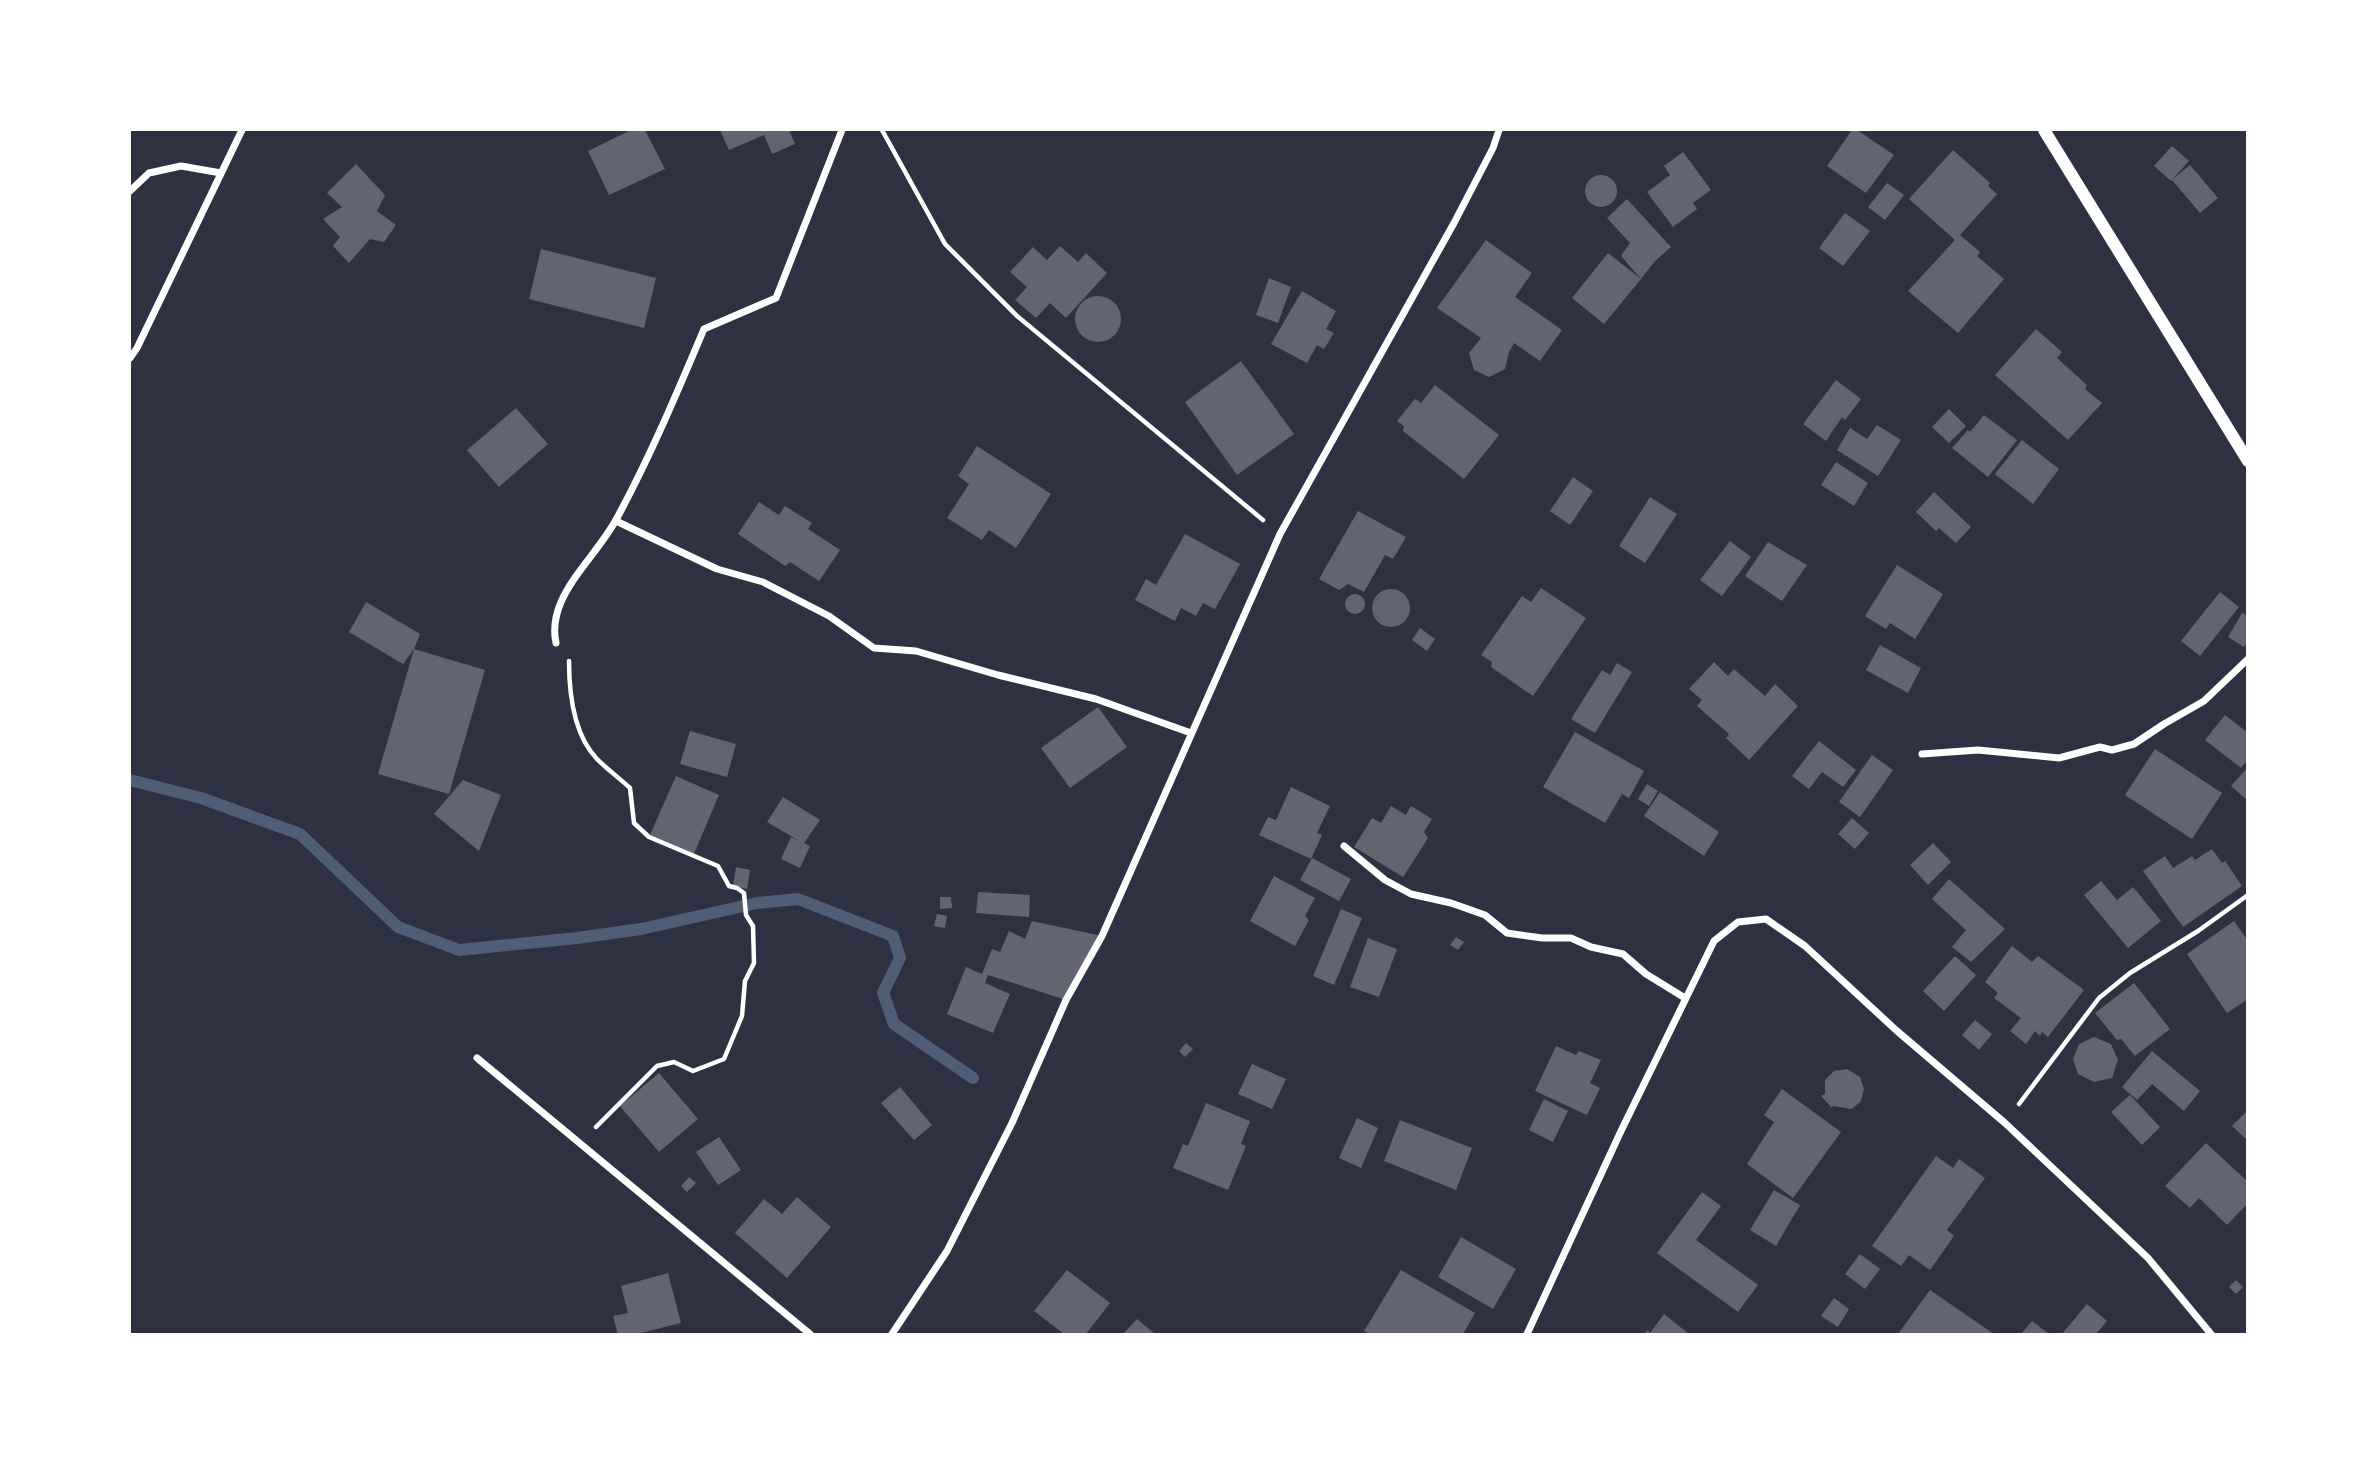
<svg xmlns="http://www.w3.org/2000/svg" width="2377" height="1464" font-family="Commissioner,sans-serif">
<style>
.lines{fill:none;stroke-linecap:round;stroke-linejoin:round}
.stream{stroke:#4f5d75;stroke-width:12}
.building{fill:#626471}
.path{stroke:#fff;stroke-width:4.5}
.minor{stroke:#fff;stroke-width:7}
.tertiary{stroke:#fff;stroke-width:12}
</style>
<rect width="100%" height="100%" fill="#2d3142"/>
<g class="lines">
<path class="stream" d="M130,780l71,18 99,36 98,93 61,23 118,-12 64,-9 116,-26 41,-4 95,37 7,22 -17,35 11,31 79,54"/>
</g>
<g class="building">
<path d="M631,130h14l20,39 -56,26 -21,-44z"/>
<path d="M720,130h69l6,14 -23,10 -8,-19 -35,15z"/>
<path d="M1852,130h5l37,25 -28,38 -39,-27z"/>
<path d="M2172,146l17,15 -18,20 -17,-15z"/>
<path d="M1953,150l37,33 -2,3 9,8 -37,41 20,17 -3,4 27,23 -46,54 -50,-42 47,-51 -46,-41z"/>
<path d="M1683,152l28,38 -18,13 4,6 -24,18 -26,-35 23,-17 -6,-9z"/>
<path d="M356,164l29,31 -8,16 19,14 -12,17 -14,-3 -21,24 -16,-17 7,-9 -17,-18 19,-12 -15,-14z"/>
<path d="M2190,165l28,33 -18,15 -28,-33z"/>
<circle cx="1601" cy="191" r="16"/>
<path d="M1887,183l17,12 -19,25 -17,-13z"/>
<path d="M1627,199l44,48 -16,14 -14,18 -20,-23 9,-13 -23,-25z"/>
<path d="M1845,213l25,18 -27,35 -24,-18z"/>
<path d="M1486,240l46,33 -17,24 47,33 -22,31 -26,-18 -5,9 -4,17 -16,8 -15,-7 -5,-17 12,-15 -44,-30z"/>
<path d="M1060,246l18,16 8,-9 21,20 -41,45 -16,-15 -14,15 -21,-18 12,-13 -17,-15 23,-25 14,13z"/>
<path d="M541,249l115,29 -12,50 -115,-29z"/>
<path d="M1608,253l33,26 -37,45 -32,-26z"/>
<path d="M1269,278l22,9 -13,36 -22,-8z"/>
<path d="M1302,291l34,20 -10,18 8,4 -10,16 -7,-4 -10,18 -36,-19z"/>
<circle cx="1098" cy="319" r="23"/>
<path d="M2036,329l26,23 -5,6 30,27 -2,4 17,14 -34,37 -73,-65z"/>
<path d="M1241,361l53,73 -57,41 -52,-73z"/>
<path d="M1836,380l25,19 -16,21 -3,-3 -16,24 -23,-17z"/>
<path d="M1435,385l64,50 -35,44 -61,-48 1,-5 -7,-5 18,-22 6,4z"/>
<path d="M516,408l32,36 -49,43 -32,-37z"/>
<path d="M1949,409l17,17 -17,17 -17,-16z"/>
<path d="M1984,415l33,25 -29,37 -36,-29 16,-18 2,2z"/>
<path d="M1877,425l24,15 -23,36 -41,-26 13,-22 17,11z"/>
<path d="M2022,440l37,29 -26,35 -38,-30z"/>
<path d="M977,446l74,48 -35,54 -27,-18 -7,10 -35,-22 22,-34 -11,-8z"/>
<path d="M1836,462l32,21 -14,23 -33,-21z"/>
<path d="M1573,477l20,14 -23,34 -20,-14z"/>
<path d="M1934,492l37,35 -15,16 -17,-15 -3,3 -20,-19z"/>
<path d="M1650,497l27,17 -32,49 -26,-17z"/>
<path d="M759,502l20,13 6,-9 27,17 -4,6 32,21 -21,31 -29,-19 -5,4 -47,-32z"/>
<path d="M1358,511l48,26 -13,22 -8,-4 -21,37 -16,-8 -9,6 -20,-11z"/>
<path d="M1185,534l55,30 -25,45 -12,-6 -7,13 -15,-8 -6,13 -40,-21 11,-21 10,6z"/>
<path d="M1730,541l21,16 -29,39 -22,-16z"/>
<path d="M1768,542l39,23 -25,36 -37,-25z"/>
<path d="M1897,565l46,29 -28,45 -25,-16 -4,6 -21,-13z"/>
<path d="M1541,588l45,30 -53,78 -42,-29 1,-5 -11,-7 41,-59 9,6z"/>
<circle cx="1391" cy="608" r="19"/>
<path d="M2220,592l19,15 -39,49 -19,-15z"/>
<circle cx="1355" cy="604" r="10"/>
<path d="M366,602l54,32 -6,15 -11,15 -54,-32z"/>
<path d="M2242,613l6,3v25l-4,6 -16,-10z"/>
<path d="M1420,628l15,11 -8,12 -15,-11z"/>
<path d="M1880,645l41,23 -13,25 -42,-23z"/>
<path d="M414,649l71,21 -36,124 -71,-20z"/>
<path d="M1714,662l14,14 6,-7 31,27 10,-12 23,22 -49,54 -23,-22 3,-4 -32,-28 5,-6 -13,-11z"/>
<path d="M1617,663l15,9 -37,61 -24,-14 31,-49 8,5z"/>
<path d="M1098,707l29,40 -57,41 -29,-40z"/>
<path d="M2225,715l23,18v26l-7,9 -36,-28z"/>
<path d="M690,731l46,13 -9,33 -47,-13z"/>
<path d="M1575,732l69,39 -15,27 -7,-4 -17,29 -62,-36z"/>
<path d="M1819,741l37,29 -13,17 -21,-15 -13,17 -17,-13z"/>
<path d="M2155,749l67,44 -30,46 -67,-44z"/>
<path d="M1872,755l21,15 -33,47 -21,-15z"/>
<path d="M2248,767v34l-17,-15z"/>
<path d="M676,776l43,19 -26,61 -44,-19z"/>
<path d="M463,780l38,15 -22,56 -45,-37z"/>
<path d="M1647,784l11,7 -9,15 -11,-7z"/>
<path d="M1291,787l39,19 -13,27 5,2 -11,24 -52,-24 9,-18 8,3z"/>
<path d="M1660,792l59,40 -15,24 -60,-40z"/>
<path d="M783,797l37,23 -16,23 6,3 -10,22 -19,-9 10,-22 10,5 -34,-20z"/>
<path d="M1391,806l15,9 5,-9 21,13 -8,13 4,6 -25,39 -49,-30 18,-29 9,5z"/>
<path d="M1852,818l17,15 -14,16 -17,-15z"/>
<path d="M1933,843l18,19 -23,23 -18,-20z"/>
<path d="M2212,849l10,14 3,-2 17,25 -59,41 -40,-56 22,-15 8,12 19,-12 3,4z"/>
<path d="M1312,858l39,21 -12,22 -39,-21z"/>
<path d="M736,867l14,3 -3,19 -14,-3z"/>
<path d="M1274,876l41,22 -10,18 4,4 -14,26 -45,-25z"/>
<path d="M1949,879l56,50 -34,33 -19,-15 14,-17 -34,-31z"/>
<path d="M2101,881l16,19 16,-13 28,34 -33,27 -44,-53z"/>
<path d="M978,892l52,3 -1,22 -53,-4z"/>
<path d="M940,897h11l1,11 -12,1z"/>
<path d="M1341,909l21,9 -28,67 -21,-9z"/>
<path d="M937,914l10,2 -2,12 -11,-2z"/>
<path d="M1032,921l70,15 -36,64 -78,-25 -3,8 25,11 -17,39 -46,-19 19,-47 16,7 10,-25 8,3 9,-21 16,8z"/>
<path d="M2234,921l14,20v58l-21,14 -40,-59z"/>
<path d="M1456,937l8,5 -6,8 -8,-5z"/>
<path d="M1368,938l29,11 -18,48 -29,-10z"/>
<path d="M2012,946l20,16 6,-6 46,34 -36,47 -6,-5 -2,4 -5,-5 -9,13 -16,-13 11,-13 -27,-20 4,-5 -13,-11z"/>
<path d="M1955,956l21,19 -32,36 -21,-20z"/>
<path d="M2134,983l36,46 -35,27 -14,-17 -4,1 -22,-27z"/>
<path d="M1975,1020l17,14 -13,16 -17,-15z"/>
<path d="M2094,1037l17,7 7,16 -6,18 -18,4 -16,-8 -5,-15 6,-15z"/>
<path d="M1186,1043l7,6 -8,8 -6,-6z"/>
<path d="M1556,1046l20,9 3,-4 22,9 -11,23 10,5 -13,27 -52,-24z"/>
<path d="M2152,1051l48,40 -16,20 -32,-27 -15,16 -15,-13z"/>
<path d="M1252,1064l34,15 -14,30 -34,-15z"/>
<path d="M1847,1069l13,8 4,12 -3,12 -9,8 -19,-3 -1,2 -11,-12 4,-2v-14l9,-9z"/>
<path d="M659,1073l39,46 -39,33 -39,-46z"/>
<path d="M900,1087l32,38 -18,15 -33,-37z"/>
<path d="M1782,1089l59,43 -48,66 -46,-34 27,-42 -10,-7z"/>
<path d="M2130,1095l30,32 -18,18 -31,-33z"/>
<path d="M1544,1099l24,12 -15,31 -24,-12z"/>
<path d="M1206,1103l44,18 -9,23 5,2 -18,44 -55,-22 10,-24 5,2z"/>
<path d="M2248,1110v31l-16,-15z"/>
<path d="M1357,1118l21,10 -17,40 -22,-10z"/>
<path d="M1400,1120l72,28 -16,42 -72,-29z"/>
<path d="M719,1137l22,33 -23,15 -22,-33z"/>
<path d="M2206,1143l42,39v21l-21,22 -28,-27 -9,10 -25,-22z"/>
<path d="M1936,1156l17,12 6,-9 26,19 -38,52 7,6 -24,34 -21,-15 -8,11 -29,-20z"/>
<path d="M689,1177l7,6 -9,9 -6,-6z"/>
<path d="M1774,1190l26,15 -24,41 -26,-16z"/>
<path d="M1702,1192l19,14 -25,34 62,45 -20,27 -81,-59z"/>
<path d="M797,1197l34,30 -44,51 -52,-45 29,-34 18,15z"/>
<path d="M1461,1237l55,32 -23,40 -55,-32z"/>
<path d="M1860,1254l20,15 -15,20 -20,-15z"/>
<path d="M1067,1270l43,33 -24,31h-22l-30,-23z"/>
<path d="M1401,1270l74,43 -12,21h-93l-6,-3z"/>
<path d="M668,1273l13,50 -44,11h-19l-5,-18 15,-3 -7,-27z"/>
<path d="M2236,1280l7,7 -7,7 -7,-7z"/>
<path d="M1930,1290l64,44h-96z"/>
<path d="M1834,1298l15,11 -11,18 -17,-11z"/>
<path d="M2087,1304l20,17 -11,13h-34z"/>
<path d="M1664,1314l25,20h-45l4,-4 2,3z"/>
<path d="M1137,1319l18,15h-32z"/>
<path d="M2032,1321l17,13h-28z"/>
</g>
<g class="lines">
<g class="path">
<path d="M882,130l63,114 72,72 246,204"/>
<path d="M569,661c0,32 4,73 28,98 10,10 22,19 33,29l4,35 15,14 69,29 11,20 8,2 7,5 2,22 7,11 1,37 -9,18 -3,35 -18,43 -31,12 -19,-9 -17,4 -61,61"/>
<path d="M2019,1104l80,-106 31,-25 68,-42 50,-36"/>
</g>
<g class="minor">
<path d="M130,191l19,-18 32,-7 40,7"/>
<path d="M130,358l7,-10 105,-218"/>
<path d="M616,521l101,48 46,13 66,34 45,32 42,3 82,24 98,24 95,34"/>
<path d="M556,643c-3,-14 -1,-27 5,-41 14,-31 40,-54 56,-84 33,-61 60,-125 87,-189l72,-31 66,-168"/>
<path d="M1922,754l56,-4 81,8 41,-11 12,3 22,-6 30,-20 40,-23 44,-42"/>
<path d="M1344,846l41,34 26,14 40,9 34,12 22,18 35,5h29l20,9 32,7 23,20 39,24"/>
<path d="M477,1058l333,276"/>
<path d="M892,1334l55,-83 65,-128 54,-123 36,-64 178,-402 174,-311 39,-75 6,-18"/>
<path d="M1527,1334l94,-203 93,-190 24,-19 28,-3 39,27 92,85 108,92 143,135 63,76"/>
</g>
<path class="tertiary" d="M2044,130l204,331"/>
</g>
<rect width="2377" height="1464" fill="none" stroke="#ffffff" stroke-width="262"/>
</svg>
